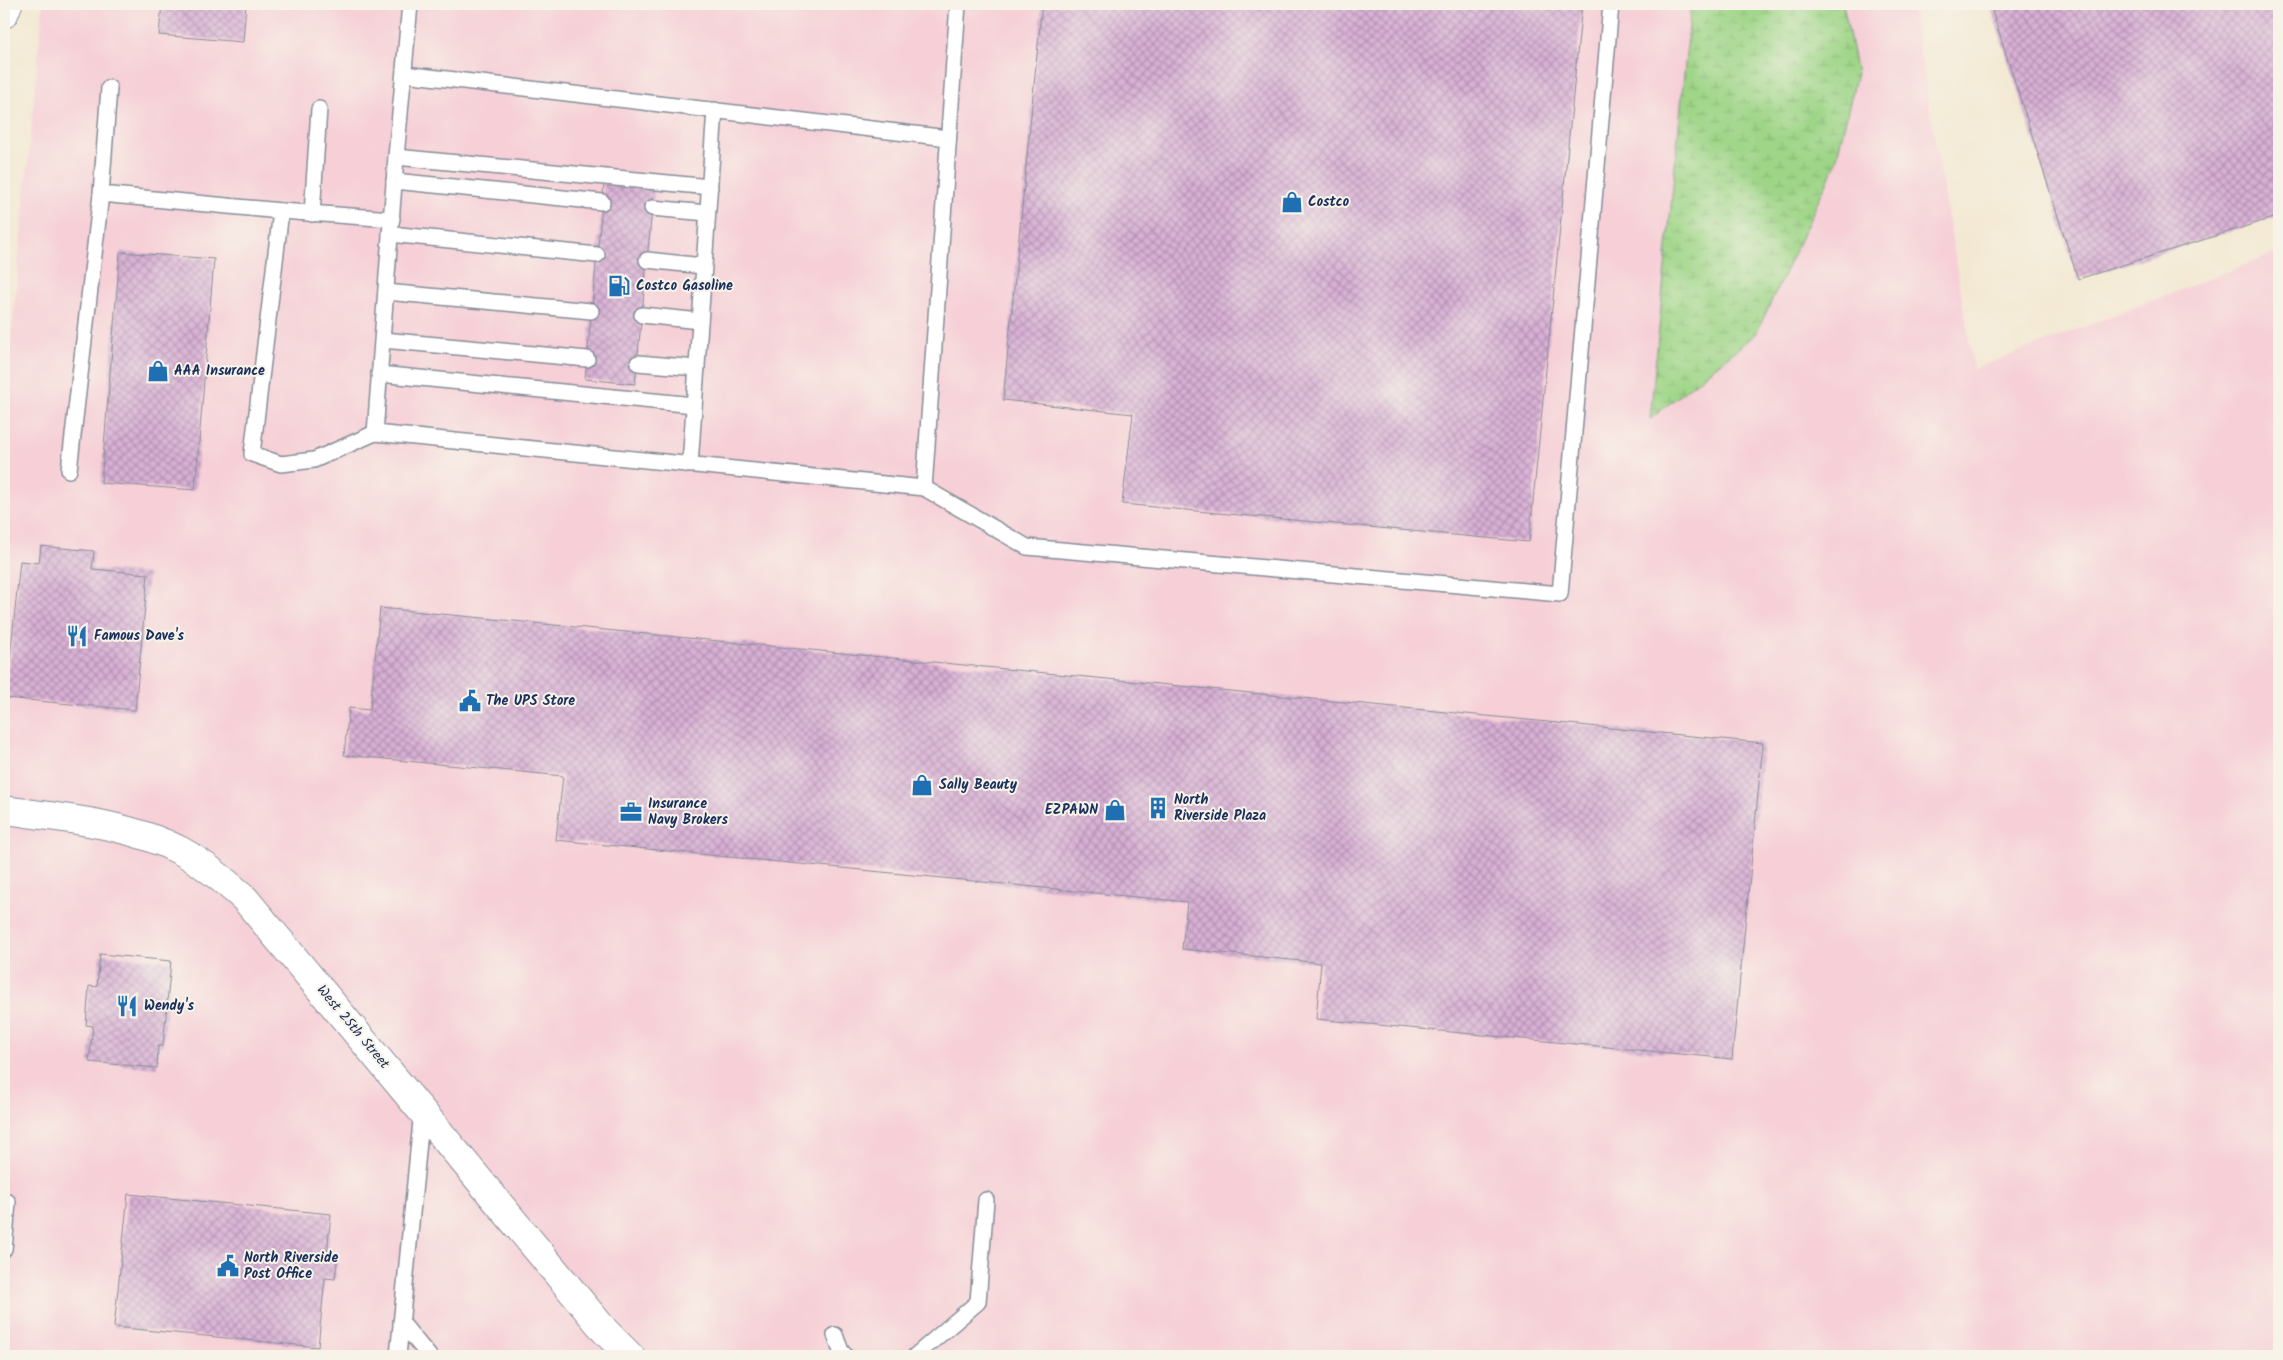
<svg xmlns="http://www.w3.org/2000/svg" width="2283" height="1360" font-family="Kalam,sans-serif">
<style>
.built{fill:#f6cfd7}
.wetland{fill:url(#wetland-marsh);stroke:#5c8272}
.building{fill:url(#building-cross-hatch)}
.lines{fill:none;stroke-linecap:round;stroke-linejoin:round}
.service-casing{stroke:#878c98;stroke-width:18}
.minor-casing{stroke:#878c98;stroke-width:30}
.primary-casing{stroke:#878c98;stroke-width:30}
.service{stroke:#fff;stroke-width:15}
.minor{stroke:#fff;stroke-width:28}
.primary{stroke:#fff;stroke-width:28}
.labels{text-anchor:middle;dominant-baseline:central;stroke-width:4;stroke-linejoin:round;paint-order:stroke}
.poi-label{font-size:14px;font-weight:bold;fill:#1b2f5e;stroke:#f7f3e8;text-anchor:start}
.street-label{font-size:14px;fill:#1b2f5e;stroke:#f7f3e8}
</style>
<defs>
<pattern id="wetland-marsh" width="20" height="14" patternUnits="userSpaceOnUse" patternTransform="scale(1.25)"><rect width="20" height="14" fill="#9ed587"/><path d="M1 5h8M5 5V1M11 12h8M15 12V8" fill="none" stroke="#88b777"/></pattern>
<pattern id="building-cross-hatch" width="8" height="8" patternUnits="userSpaceOnUse" patternTransform="scale(1.25)"><rect width="8" height="8" fill="#d9b0d5"/><path d="M0 0l8 8M0 8l8-8" fill="none" stroke="#af90b0"/></pattern>
</defs>
<rect width="100%" height="100%" fill="#f7f3e8"/>
<filter id="ink" filterUnits="userSpaceOnUse"><feTurbulence type="fractalNoise" baseFrequency=".02" numOctaves="2"/><feDisplacementMap in="SourceGraphic" scale="10" xChannelSelector="R" yChannelSelector="G"/><feConvolveMatrix kernelMatrix="1 2 1 2 8 2 1 2 1" color-interpolation-filters="sRGB"/></filter>
<filter id="wash" filterUnits="userSpaceOnUse"><feTurbulence type="fractalNoise" baseFrequency=".0096" numOctaves="4" result="noise"/><feDisplacementMap in="SourceGraphic" scale="20" xChannelSelector="R" yChannelSelector="G"/><feGaussianBlur stdDeviation="1.12" result="paint"/><feColorMatrix in="noise" values="0 0 0 0 0 0 0 0 0 0 0 0 0 0 0 0 0 1.4 0 .05"/><feComposite in="paint" operator="in"/></filter>
<g filter="url(#wash)">
<rect width="100%" height="100%" fill="#f3e8d2"/>
<path class="built" d="M43,4h1869l62,365 305,-117v1104h-2275v-944z"/>
<path class="wetland" d="M1691,4h152l14,69 -22,92 -79,169 -106,85z"/>
<g id="blocks">
<g class="building">
<path d="M162,4h84l-3,38 -84,-7z"/>
<path d="M1042,4h540l-53,538 -407,-38 11,-90 -130,-14z"/>
<path d="M1990,4h289v212l-201,63z"/>
<path d="M604,184l50,5 -19,195 -50,-5z"/>
<path d="M120,252l94,7 -19,231 -94,-7z"/>
<path d="M41,546l53,5 -2,18 56,5 -13,136 -129,-12 14,-137 19,2z"/>
<path d="M380,608l1383,135 -31,316 -416,-40 5,-56 -139,-14 5,-47 -631,-62 7,-64 -219,-21 5,-47 21,2z"/>
<path d="M100,954l71,7 -8,85h-5l-1,22 -68,-6 4,-36 -7,-1 3,-39 8,1z"/>
<path d="M128,1194l203,20 -4,39 11,1 -3,25 -10,-1 -7,69 -204,-20z"/>
</g>
</g>
</g>
<g filter="url(#ink)">
<use href="#blocks" fill-opacity="0" stroke="#878c98" stroke-width="1"/>
<g class="lines">
<g class="service-casing">
<g id="service">
<path d="M410,4l-14,153 -21,276 549,55 34,-484"/>
<path d="M404,74l544,64"/>
<path d="M396,157l314,30"/>
<path d="M394,181l208,21"/>
<path d="M101,194l8,-106"/>
<path d="M652,208l55,5"/>
<path d="M281,211l111,8"/>
<path d="M312,214l7,-105"/>
<path d="M390,234l207,21"/>
<path d="M647,260l56,6"/>
<path d="M386,292l205,19"/>
<path d="M642,315l58,6"/>
<path d="M383,340l204,19"/>
<path d="M638,363l59,5"/>
<path d="M379,374l315,31"/>
<path d="M690,465l25,-355"/>
<path d="M69,470l32,-276 180,17 -29,243 29,10 33,-4 61,-27"/>
<path d="M924,488l103,59 533,47 51,-590"/>
<path d="M4,1249l4,-47"/>
<path d="M401,1322l28,34"/>
<path d="M835,1335l6,16 5,5"/>
<path d="M398,1356l24,-245"/>
<path d="M915,1356l63,-54 8,-102"/>
</g>
</g>
<g class="minor-casing">
<path id="minor" d="M4,810c59,8 123,13 177,41 24,13 44,30 64,48l360,432 25,25"/>
</g>
<g class="primary-casing">
<path id="primary" d="M4,14l4,-10"/>
</g>
<use href="#service" class="service"/>
<use href="#minor" class="minor"/>
<use href="#primary" class="primary"/>
</g>
</g>
<defs>
<g id="shop-bare" transform="scale(1.725)"><path d="M-5-2.5h2.3a2.7 3.5 0 0 1 5.4 0H5L5.5 6h-11ZM-1.5-2.5h3a1.5 2.3 0 0 0-3 0Z" fill="#1f6fb2" stroke="#f7f3e8" stroke-width="2.5" paint-order="stroke"/></g>
<g id="fuel-bare" transform="scale(1.725)"><path d="M-5.5-6h7V0h2V4h1.3V-2.5L3-4.5l.8-.8L6-3V5H2.5V1h-1V6h-7ZM-4.2-4.7v3.2H.2V-4.7Z" fill="#1f6fb2" stroke="#f7f3e8" stroke-width="2.5" paint-order="stroke"/></g>
<g id="restaurant-bare" transform="scale(1.725)"><path d="M-5-6h1v4h1v-4h1v4h1v-4h1v5L-1.5 .5V6h-2V.5L-5-1ZM5-6V6H3V1.5H1.5Q1.5-4 5-6Z" fill="#1f6fb2" stroke="#f7f3e8" stroke-width="2.5" paint-order="stroke"/></g>
<g id="civic-bare" transform="scale(1.725)"><path d="M-.6-6.5H3V-4.5H.6V-3L4-1V1h2V6H-6V1h2V-1L-.6-3ZM-1.2 2.5V6h2.4V2.5Z" fill="#1f6fb2" stroke="#f7f3e8" stroke-width="2.5" paint-order="stroke"/></g>
<g id="building-bare" transform="scale(1.725)"><path d="M-4-6H4V6H1V3H-1V6H-4ZM-2.5-4.3h1.7v1.8h-1.7ZM.8-4.3h1.7v1.8H.8ZM-2.5-1h1.7V.8h-1.7ZM.8-1h1.7V.8H.8Z" fill="#1f6fb2" stroke="#f7f3e8" stroke-width="2.5" paint-order="stroke"/></g>
<g id="office-bare" transform="scale(1.725)"><path d="M-6-3h4V-5.5h4V-3h4V5H-6ZM-1-4.5V-3h2v-1.5ZM-6 0V1H6V0Z" fill="#1f6fb2" stroke="#f7f3e8" stroke-width="2.5" paint-order="stroke"/></g>
</defs>
<g fill-rule="evenodd">
<use href="#shop-bare" x="1292" y="202"/>
<use href="#fuel-bare" x="619" y="286"/>
<use href="#shop-bare" x="158" y="371"/>
<use href="#restaurant-bare" x="77" y="636"/>
<use href="#civic-bare" x="470" y="701"/>
<use href="#shop-bare" x="922" y="785"/>
<use href="#building-bare" x="1158" y="808"/>
<use href="#shop-bare" x="1115" y="810"/>
<use href="#office-bare" x="631" y="812"/>
<use href="#restaurant-bare" x="127" y="1006"/>
<use href="#civic-bare" x="228" y="1266"/>
</g>
<g class="labels">
<g class="poi-label">
<text x="1308" y="202">Costco</text>
<text x="636" y="286">Costco Gasoline</text>
<text x="174" y="371">AAA Insurance</text>
<text x="94" y="636">Famous Dave's</text>
<text x="486" y="701">The UPS Store</text>
<text x="939" y="785">Sally Beauty</text>
<text x="1174" y="800">North<tspan x="1174" dy="16">Riverside Plaza</tspan></text>
<text x="648" y="804">Insurance<tspan x="648" dy="16">Navy Brokers</tspan></text>
<text x="1098" y="810" text-anchor="end">EZPAWN</text>
<text x="144" y="1006">Wendy's</text>
<text x="244" y="1258">North Riverside<tspan x="244" dy="16">Post Office</tspan></text>
</g>
<g class="street-label">
<text transform="translate(353 1027) rotate(50)">West 25th Street</text>
</g>
</g>
<rect width="2283" height="1360" fill="none" stroke="#f7f3e8" stroke-width="20"/>
</svg>
